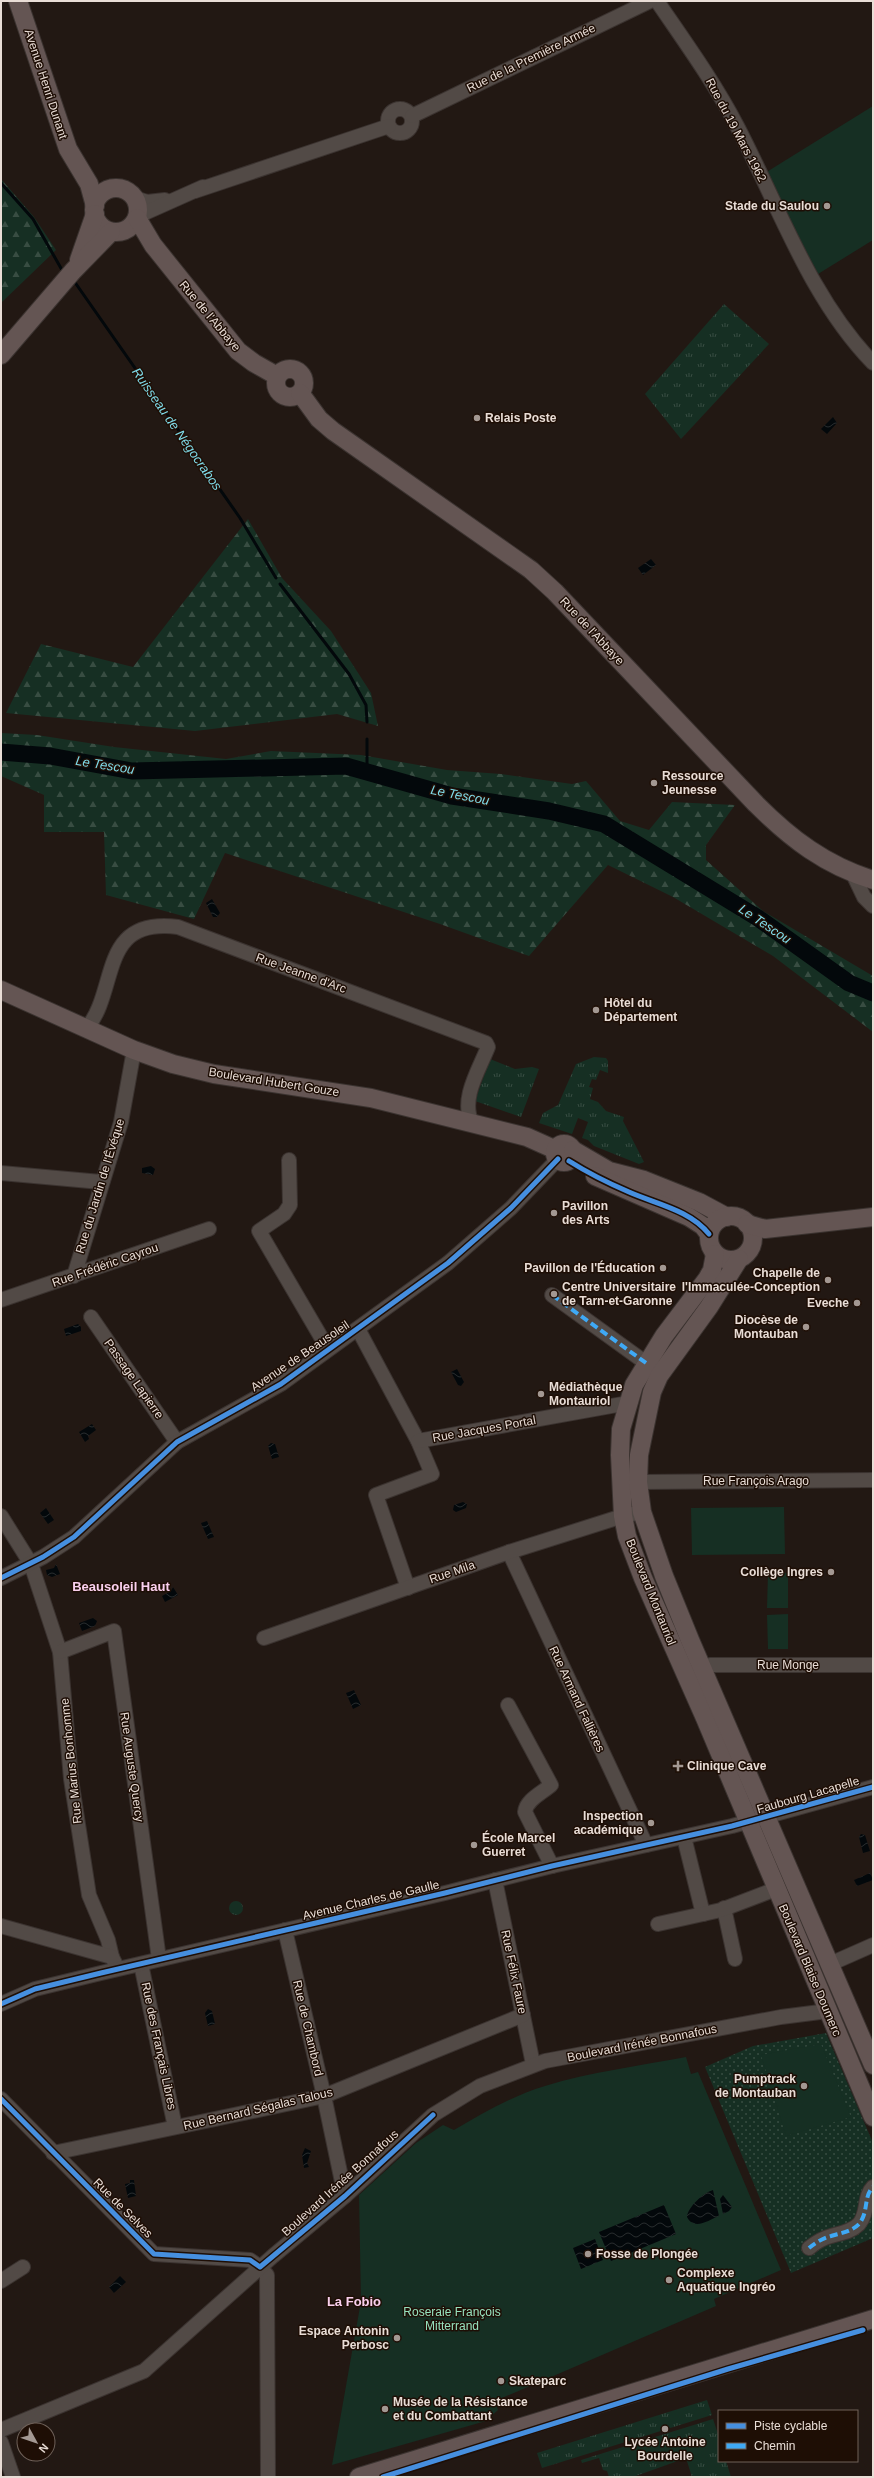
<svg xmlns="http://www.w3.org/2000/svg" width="874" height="2478" font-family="Arial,sans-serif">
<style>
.grass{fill:url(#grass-tufts)}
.forest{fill:url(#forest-firs)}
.park{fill:url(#park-dots)}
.garden{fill:#162f23}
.water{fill:url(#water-waves)}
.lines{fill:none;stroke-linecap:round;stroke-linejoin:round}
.stream{stroke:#03080b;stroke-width:3}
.river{stroke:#03080b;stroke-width:17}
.minor-casing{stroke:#3b3330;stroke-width:16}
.major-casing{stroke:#3b3330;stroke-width:20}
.minor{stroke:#524a46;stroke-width:14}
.major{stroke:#645553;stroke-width:18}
.quiet{stroke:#3fa9f5;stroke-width:4;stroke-dasharray:8 4;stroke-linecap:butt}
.cycleway-casing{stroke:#1e0e05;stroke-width:8}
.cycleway{stroke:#468fdf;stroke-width:5}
.poi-dot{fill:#a39892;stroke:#1e0e05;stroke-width:1.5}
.labels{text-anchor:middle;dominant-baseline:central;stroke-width:3;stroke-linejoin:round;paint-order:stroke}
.street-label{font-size:12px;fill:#e9ddd6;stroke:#1e0e05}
.poi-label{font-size:12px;font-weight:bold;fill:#e9ddd6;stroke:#1e0e05;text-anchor:start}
.park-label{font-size:12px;fill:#96e1bd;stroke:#1e0e05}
.water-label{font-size:13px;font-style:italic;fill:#7fdbe9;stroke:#1e0e05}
.neighbourhood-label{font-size:13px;font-weight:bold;fill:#fad0ee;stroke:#1e0e05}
</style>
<defs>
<pattern id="grass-tufts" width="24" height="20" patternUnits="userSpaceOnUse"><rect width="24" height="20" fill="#162f23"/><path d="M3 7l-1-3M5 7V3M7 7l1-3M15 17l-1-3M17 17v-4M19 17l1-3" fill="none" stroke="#384d42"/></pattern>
<pattern id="forest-firs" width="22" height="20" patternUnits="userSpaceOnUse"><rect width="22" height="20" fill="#162f23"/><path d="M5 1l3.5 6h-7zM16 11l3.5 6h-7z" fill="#384d42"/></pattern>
<pattern id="park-dots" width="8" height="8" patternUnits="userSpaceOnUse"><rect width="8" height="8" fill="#162f23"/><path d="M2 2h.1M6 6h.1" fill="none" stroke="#384d42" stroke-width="1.8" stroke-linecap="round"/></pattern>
<pattern id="water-waves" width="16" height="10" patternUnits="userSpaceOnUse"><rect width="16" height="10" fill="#03080b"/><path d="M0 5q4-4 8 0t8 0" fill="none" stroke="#282c2e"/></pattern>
</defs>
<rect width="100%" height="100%" fill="#221813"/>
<g class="grass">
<path d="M724,304l45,40 -88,95 -36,-45z"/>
<path d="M594,1057l12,1 2,3v12l-8,-3 -4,10 -4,-1 -3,8 4,1 -3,11 8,3 8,9 18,6 -1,4 21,41 -5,2 -45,-18 -6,-6 -6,-2 6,-16 -10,-4 -6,16 -33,-11 4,-10 15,-8 18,-41z"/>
<path d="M490,1059l25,10 17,-2 7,2 -18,48 -46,-16z"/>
<circle cx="236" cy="1908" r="7"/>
<path d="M707,2400l5,15 -170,53 -5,-15z"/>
<path d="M713,2419l6,18v24h7l5,16h-39l-6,-19 -53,19h-24l-2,-6 -4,-1 -4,-12 -17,5 -1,-3z"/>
</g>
<g class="forest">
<path d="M1,179l33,38 22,33 -55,53z"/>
<path d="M248,519l34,59 49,53 40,62 7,33 -41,-12 -142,17 -189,-18 35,-69 92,23z"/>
<path d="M1,733l36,2 77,12 112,12 45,-8 90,4 86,15 54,4 71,10 14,-3 34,40 29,9 23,-28 63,3 -29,40v15l57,51 110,65v56l-100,-76 -100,-59 -65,-32 -79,91 -89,-32 -215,-71 -31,66 -88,-24 -2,-63h-60v-37l-43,-19z"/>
</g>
<path class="park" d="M826,2033l47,110v95l-82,35 -86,-206 48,-21z"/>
<g class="garden">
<path d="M873,106v134l-55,34 -53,-101z"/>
<path d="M784,1507l1,47 -93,1 -1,-47z"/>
<path d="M768,1573h20v35h-21z"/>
<path d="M788,1614v35h-20l-1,-34z"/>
<path d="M821,2044l30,73 -65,19 -25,-81z"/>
<path d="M686,2057l5,17 7,-2 83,198 -67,29 2,7 -221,95 3,9 -12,11 -154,44 29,-164 -2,-106 57,-52 27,-18 11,5c29,-17 58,-34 91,-44 45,-14 94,-20 141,-29z"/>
</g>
<g class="water">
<path d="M833,417l4,6 -10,11 -6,-5z"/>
<path d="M651,559l5,6 -13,10 -5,-7z"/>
<path d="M212,899l8,14 -3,4h-4l-7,-14z"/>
<path d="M151,1166l4,3 -2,6 -11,-2v-5z"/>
<path d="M78,1324l3,3v4l-15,5 -2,-7z"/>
<path d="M457,1369l7,13 -3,4 -3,-1 -7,-13z"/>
<path d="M92,1424l4,6 -8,6 1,3 -4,3 -6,-10z"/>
<path d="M271,1443l4,1 4,13 -7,2 -4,-13z"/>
<path d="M463,1502l4,2 -1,4 -10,4 -3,-2 1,-5z"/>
<path d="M46,1508l8,12 -6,4 -8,-11z"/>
<path d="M207,1521l7,16 -6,2 -7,-16z"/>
<path d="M56,1564l4,10 -8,3 -5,-2 -1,-5 8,-2z"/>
<path d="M173,1587l5,8 -13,7 -3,-6 9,-5z"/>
<path d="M93,1618l4,3 -2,5 -13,5 -3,-8z"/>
<path d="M354,1690l7,15 -8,4 -7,-16z"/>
<path d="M861,1834l4,1 5,16 -7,2 -4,-16z"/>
<path d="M870,1873l3,7 -16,6 -3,-6z"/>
<path d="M208,2009l4,2 3,13 -7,2 -3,-13z"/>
<path d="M305,2148l6,3 -4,12 2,4 -5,1 -2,-13z"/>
<path d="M130,2180h4l2,16 -8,2 -3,-14 5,-1z"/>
<path d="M713,2190l6,26c-10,4 -25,15 -32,1 1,-10 16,-24 26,-27z"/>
<path d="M723,2195l9,12 -3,4 -6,3 -3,-15z"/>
<path d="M664,2205l12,29 -65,27 -12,-29z"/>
<path d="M595,2239l8,21 -22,9 -8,-21z"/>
<path d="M120,2276l6,6 -12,11 -5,-6z"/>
</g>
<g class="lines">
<g class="stream">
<path d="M1,183l32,36 29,51"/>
<path d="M74,281l166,237 36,60"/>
<path d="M280,584l69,90 17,31 1,17"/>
<path d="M367,772v-33"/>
</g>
<path class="river" d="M1,752l49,4 82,15 214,-5 106,30 97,15 55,13 154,94 91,65 24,10"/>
<g class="minor-casing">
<g id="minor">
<path d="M657,1c28,41 57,81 80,125 42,80 72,171 136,237"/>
<circle cx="400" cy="121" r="12"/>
<path d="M412,116l238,-115"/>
<path d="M195,191l194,-65"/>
<path d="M135,198l12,4 18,-2"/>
<path d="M138,216l65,-29"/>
<path d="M853,874l11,23 9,9"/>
<path d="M87,1028c32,-39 11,-111 91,-101l308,116 2,4c-9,23 -28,52 -16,76"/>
<path d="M289,1160l1,45 -6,9 -25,17 69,118"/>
<path d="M1,1173l100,9"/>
<path d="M74,1276l47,-154 13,-72"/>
<path d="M552,1295l94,68"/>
<path d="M1,1300l208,-71"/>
<path d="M91,1317l86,125"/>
<path d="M358,1329l60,112 14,33 -56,21 32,93"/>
<path d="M418,1441l210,-38"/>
<path d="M638,1482l235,-2"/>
<path d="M1,1516l30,48 29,88 11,127 18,116 19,45 4,17"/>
<path d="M509,1552l137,293"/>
<path d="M1,1578l42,-21 31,-20 103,-95 104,-58 167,-121 63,-55 47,-49"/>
<path d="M264,1638l245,-86 114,-36 19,-4"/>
<path d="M60,1652l54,-21 45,328"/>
<path d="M703,1668l7,-3h163"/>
<path d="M508,1705l43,80c-9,8 -25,15 -26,27l27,54"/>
<path d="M684,1837l19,77"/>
<path d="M495,1880l38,184"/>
<path d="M724,1908l11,51"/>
<path d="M658,1924l63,-14 55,-21"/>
<path d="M1,1926l111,31 3,6"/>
<path d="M285,1930l39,166 21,100"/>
<path d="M141,1964l34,163"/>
<path d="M830,1964l43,-19"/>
<path d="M1,2004l34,-15 66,-16 344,-80 107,-27 180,-40 141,-39"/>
<path d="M1,2099l153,155 96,6 10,7 7,8 1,202"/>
<path d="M53,2153l271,-57 199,-81"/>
<path d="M809,2248c6,-5 14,-10 22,-12 10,-3 20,-4 28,-12 10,-12 4,-27 14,-37"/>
<path d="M1,2281l22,-14"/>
<path d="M1,2430l143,-59 129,-115 72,-60 88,-81 47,-29 65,-25 236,-44 47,-6"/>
<path d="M1,2442l12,35"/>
</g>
</g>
<g class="major-casing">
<g id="major">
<path d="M18,1l50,148 21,35 6,22"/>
<circle cx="116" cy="210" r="22"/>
<path d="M137,218l16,27 85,106 16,12 23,13"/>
<path d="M79,260l16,-46"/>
<path d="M1,355l72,-84 38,-39"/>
<circle cx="290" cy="383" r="14"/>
<path d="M300,393l19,26 14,12 198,139 24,22 201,212c35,35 69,61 117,76"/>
<path d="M1,990l133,60 39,14 41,10 157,24 156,39 29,13"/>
<circle cx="564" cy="1153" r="9"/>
<path d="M573,1150l36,21 35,9 55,22 28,15"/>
<path d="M595,1176l94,41 14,9 6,8"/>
<circle cx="731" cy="1238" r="22"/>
<path d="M747,1224l18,5 108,-12"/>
<path d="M715,1254l-3,16 -5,9 -43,57 -30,49 -13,44 -1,26 3,61 4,20 16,42 62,140 168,399"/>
<path d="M739,1259l-30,48 -50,69 -7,16 -13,63 -1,27 4,30 22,64 26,64 183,425"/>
<path d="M359,2477l514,-158"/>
</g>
</g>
<use href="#minor" class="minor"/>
<use href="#major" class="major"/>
<g class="quiet">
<path d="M552,1295l94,68"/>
<path d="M809,2248c6,-5 14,-10 22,-12 10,-3 20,-4 28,-12 10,-12 4,-27 14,-37"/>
</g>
<g class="cycleway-casing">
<g id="cycleway">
<path d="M569,1161c19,12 39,22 60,31 27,12 61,18 80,42"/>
<path d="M1,1578l42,-21 31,-20 103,-95 104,-58 167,-121 63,-55 47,-49"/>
<path d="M1,2004l34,-15 66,-16 344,-80 107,-27 180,-40 141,-39"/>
<path d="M1,2099l153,155 96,6 10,7 85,-71 88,-81"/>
<path d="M383,2477l345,-108 135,-39"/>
</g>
</g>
<use href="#cycleway" class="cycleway"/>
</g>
<g class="poi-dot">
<circle cx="827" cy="206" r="4"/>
<circle cx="477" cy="418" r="4"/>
<circle cx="654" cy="783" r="4"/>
<circle cx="596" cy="1010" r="4"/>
<circle cx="554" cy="1213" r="4"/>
<circle cx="663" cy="1268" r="4"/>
<circle cx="828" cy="1280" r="4"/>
<circle cx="554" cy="1294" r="4"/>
<circle cx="857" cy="1303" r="4"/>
<circle cx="806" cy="1327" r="4"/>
<circle cx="541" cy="1394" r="4"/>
<circle cx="831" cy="1572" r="4"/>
<path d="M676 1760h4v4h4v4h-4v4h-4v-4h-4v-4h4z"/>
<circle cx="651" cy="1823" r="4"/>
<circle cx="474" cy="1845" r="4"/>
<circle cx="804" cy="2086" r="4"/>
<circle cx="588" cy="2254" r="4"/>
<circle cx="669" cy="2280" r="4"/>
<circle cx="397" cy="2338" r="4"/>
<circle cx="501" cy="2381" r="4"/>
<circle cx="385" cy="2409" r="4"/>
<circle cx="665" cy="2429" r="4"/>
</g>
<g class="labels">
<g class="street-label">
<text transform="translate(531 58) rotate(-26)">Rue de la Première Armée</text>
<text transform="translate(46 84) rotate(72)">Avenue Henri Dunant</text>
<text transform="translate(736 130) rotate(62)">Rue du 19 Mars 1962</text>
<text transform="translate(210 316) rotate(50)">Rue de l'Abbaye</text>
<text transform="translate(592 631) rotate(47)">Rue de l'Abbaye</text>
<text transform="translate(301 973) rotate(20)">Rue Jeanne d'Arc</text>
<text transform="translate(274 1082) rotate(9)">Boulevard Hubert Gouze</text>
<text transform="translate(100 1186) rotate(-73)">Rue du Jardin de l'Êvéque</text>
<text transform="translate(105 1265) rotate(-19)">Rue Frédéric Cayrou</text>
<text transform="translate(300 1356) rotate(-34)">Avenue de Beausoleil</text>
<text transform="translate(134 1379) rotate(55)">Passage Lapierre</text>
<text transform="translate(484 1429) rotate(-10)">Rue Jacques Portal</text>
<text x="756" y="1481">Rue François Arago</text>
<text transform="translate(452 1572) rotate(-19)">Rue Mila</text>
<text transform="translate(651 1592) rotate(68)">Boulevard Montauriol</text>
<text x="788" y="1665">Rue Monge</text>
<text transform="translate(577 1699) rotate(65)">Rue Armand Fallières</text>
<text transform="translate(71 1761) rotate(-96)">Rue Marius Bonhomme</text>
<text transform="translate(132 1767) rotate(82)">Rue Auguste Quercy</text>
<text transform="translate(808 1795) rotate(-16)">Faubourg Lacapelle</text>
<text transform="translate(371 1900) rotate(-13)">Avenue Charles de Gaulle</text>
<text transform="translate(810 1970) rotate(67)">Boulevard Blaise Doumerc</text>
<text transform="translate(514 1972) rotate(78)">Rue Félix Faure</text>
<text transform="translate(308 2028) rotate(77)">Rue de Chambord</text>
<text transform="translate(642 2043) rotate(-11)">Boulevard Irénée Bonnafous</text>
<text transform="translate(159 2046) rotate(78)">Rue des Français Libres</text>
<text transform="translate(258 2109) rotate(-13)">Rue Bernard Ségalas Talous</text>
<text transform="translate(340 2183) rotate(-42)">Boulevard Irénée Bonnafous</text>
<text transform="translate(123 2208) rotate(45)">Rue de Selves</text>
</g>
<g class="poi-label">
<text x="819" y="206" text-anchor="end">Stade du Saulou</text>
<text x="485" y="418">Relais Poste</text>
<text x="662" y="776">Ressource<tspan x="662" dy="14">Jeunesse</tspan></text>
<text x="604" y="1003">Hôtel du<tspan x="604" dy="14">Département</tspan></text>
<text x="562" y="1206">Pavillon<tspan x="562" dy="14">des Arts</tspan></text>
<text x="655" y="1268" text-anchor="end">Pavillon de l'Éducation</text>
<text x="820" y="1273" text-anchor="end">Chapelle de<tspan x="820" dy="14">l'Immaculée-Conception</tspan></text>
<text x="562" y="1287">Centre Universitaire<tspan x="562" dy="14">de Tarn-et-Garonne</tspan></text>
<text x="849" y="1303" text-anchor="end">Eveche</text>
<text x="798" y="1320" text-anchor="end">Diocèse de<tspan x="798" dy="14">Montauban</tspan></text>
<text x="549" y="1387">Médiathèque<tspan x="549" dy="14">Montauriol</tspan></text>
<text x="823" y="1572" text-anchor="end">Collège Ingres</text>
<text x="687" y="1766">Clinique Cave</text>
<text x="643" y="1816" text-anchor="end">Inspection<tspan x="643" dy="14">académique</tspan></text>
<text x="482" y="1838">École Marcel<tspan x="482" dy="14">Guerret</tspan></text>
<text x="796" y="2079" text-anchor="end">Pumptrack<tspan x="796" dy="14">de Montauban</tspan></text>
<text x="596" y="2254">Fosse de Plongée</text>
<text x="677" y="2273">Complexe<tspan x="677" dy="14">Aquatique Ingréo</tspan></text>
<text x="389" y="2331" text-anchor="end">Espace Antonin<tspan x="389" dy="14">Perbosc</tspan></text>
<text x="509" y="2381">Skateparc</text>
<text x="393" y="2402">Musée de la Résistance<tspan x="393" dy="14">et du Combattant</tspan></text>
<text x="665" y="2442" text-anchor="middle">Lycée Antoine<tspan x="665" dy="14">Bourdelle</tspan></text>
</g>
<g class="park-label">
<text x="452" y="2312">Roseraie François<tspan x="452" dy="14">Mitterrand</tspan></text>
</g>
<g class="water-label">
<text transform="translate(177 429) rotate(55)">Ruisseau de Négocrabos</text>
<text transform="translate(105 765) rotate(9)">Le Tescou</text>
<text transform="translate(460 795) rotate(11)">Le Tescou</text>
<text transform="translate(765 924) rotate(34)">Le Tescou</text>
</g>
<g class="neighbourhood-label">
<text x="121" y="1586">Beausoleil Haut</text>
<text x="354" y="2301">La Fobio</text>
</g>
</g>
<rect width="874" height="2478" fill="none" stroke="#e9ddd6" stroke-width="4"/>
<rect x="718" y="2410" width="140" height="52" fill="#1e0e05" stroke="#6f6159"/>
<rect x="726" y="2423" width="20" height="6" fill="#468fdf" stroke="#6f6159"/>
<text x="754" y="2430" font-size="12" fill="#e9ddd6">Piste cyclable</text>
<rect x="726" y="2443" width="20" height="6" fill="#3fa9f5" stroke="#6f6159"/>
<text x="754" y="2450" font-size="12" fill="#e9ddd6">Chemin</text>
<g transform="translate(36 2442) rotate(130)"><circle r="19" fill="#1e0e05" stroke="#6f6159"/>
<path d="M0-3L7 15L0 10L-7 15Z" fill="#a39892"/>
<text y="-6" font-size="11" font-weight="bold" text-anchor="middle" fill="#e9ddd6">N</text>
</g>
</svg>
